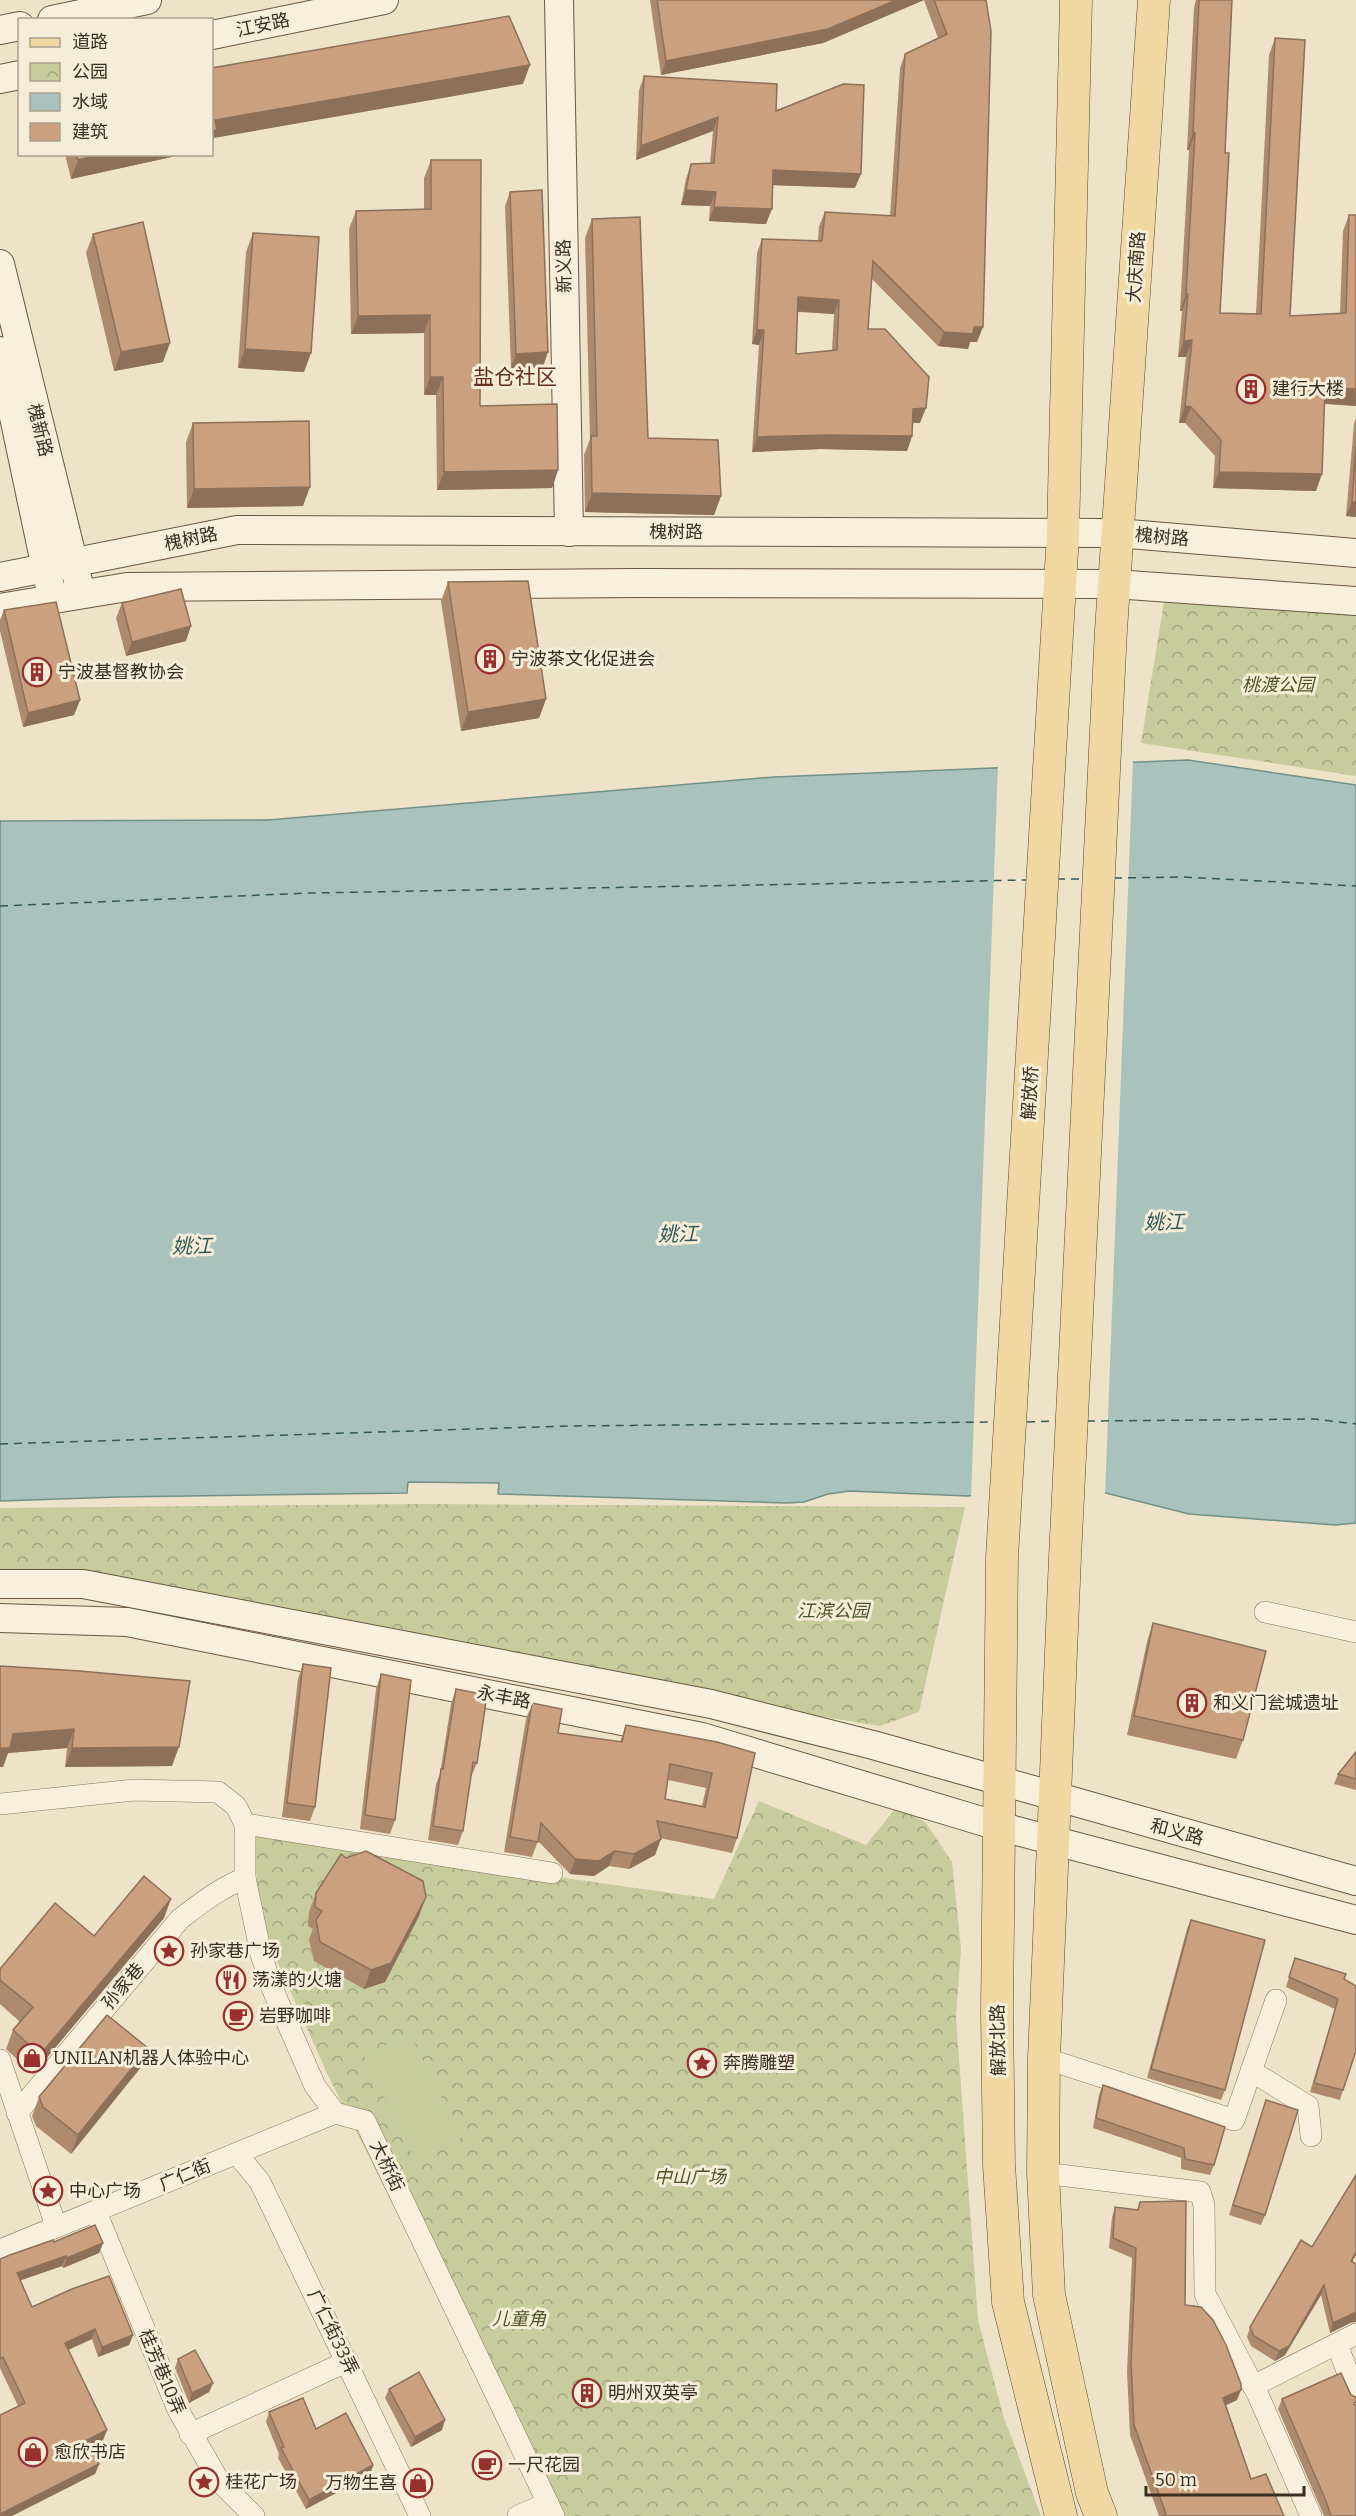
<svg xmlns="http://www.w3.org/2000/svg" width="1356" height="2516" font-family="Bitter,'Noto Sans SC',serif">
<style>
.park{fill:url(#park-crowns)}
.pitch{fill:#c6cc9c}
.water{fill:#a9c2bb;stroke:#709089;stroke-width:1.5}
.pier{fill:#eee3c8}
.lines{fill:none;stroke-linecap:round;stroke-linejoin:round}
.ferry{stroke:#305957;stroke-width:1.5;stroke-dasharray:8 6;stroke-linecap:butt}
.street-casing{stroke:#89755d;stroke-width:22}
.secondary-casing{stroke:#6b5641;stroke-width:30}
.primary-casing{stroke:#584431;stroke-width:33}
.street{stroke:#f8f0dc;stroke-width:21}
.secondary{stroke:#f8f0dc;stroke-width:28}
.primary{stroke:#efd8a2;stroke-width:32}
.wall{fill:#ae8a6d;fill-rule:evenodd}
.shaded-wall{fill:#8d7059}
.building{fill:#caa07f;stroke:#8d7059;stroke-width:1.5;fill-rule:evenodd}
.labels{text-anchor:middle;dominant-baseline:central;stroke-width:6;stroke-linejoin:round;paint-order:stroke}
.street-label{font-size:18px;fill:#3a2d21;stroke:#f5edd8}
.poi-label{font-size:18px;fill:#3a2d21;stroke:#f5edd8;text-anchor:start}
.park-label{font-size:18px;font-style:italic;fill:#4a5628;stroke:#f5edd8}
.water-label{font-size:20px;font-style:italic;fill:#305957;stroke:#f5edd8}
.quarter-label{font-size:21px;fill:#663021;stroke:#f5edd8}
</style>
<defs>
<pattern id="park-crowns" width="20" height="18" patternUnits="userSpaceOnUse" patternTransform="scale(1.5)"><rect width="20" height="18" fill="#c6cc9c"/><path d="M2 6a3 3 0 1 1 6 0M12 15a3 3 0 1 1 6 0" fill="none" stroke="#a2a67f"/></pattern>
</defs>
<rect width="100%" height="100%" fill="#eee3c8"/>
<g class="park">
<path d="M1165,596l191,18v162l-215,-33z"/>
<path d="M420,1504l545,3 -46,205 -39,14 -880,-142v-76z"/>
<path d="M759,1801l107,44 32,-40 28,18 26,39 9,87 -5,68 22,303 25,95 38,101h-492l-222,-443 -65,-145 -10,-94 462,65z"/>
</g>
<path class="pitch" d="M410,2033l51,105 -46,23 -51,-106z"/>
<path class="water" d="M1188,760l168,25v738l-21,2 -146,-11 -119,-30 -103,12 -117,-5 -22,3 -24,8 -17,1 -289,-9 1,-11 -91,-1 -1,11 -289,4 -118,4v-680l268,-1 506,-43z"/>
<path class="pier" d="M1133,760l-28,736 -35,-9 -99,11 27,-733z"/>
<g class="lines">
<g class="ferry">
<path d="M1114,878l70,-1 172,9"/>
<path d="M1057,879h25"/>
<path d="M0,906l310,-13 718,-13"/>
<path d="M1087,1421l227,-2 42,5"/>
<path d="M1027,1422l31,-1"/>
<path d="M0,1444l568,-18 427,-4"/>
</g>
<g class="street-casing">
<g id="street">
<path d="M1265,1612l91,20"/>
<path d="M0,1804l134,-14 84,2 18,14 9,18 307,49"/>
<path d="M245,1824v54l16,76 11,34 43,98 20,27 30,8 189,395"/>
<path d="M1044,2058l190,62 42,-120"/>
<path d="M0,2060l56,166"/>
<path d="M1251,2071l57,35 3,30"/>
<path d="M17,2113l163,-194c21,-16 40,-31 65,-41"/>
<path d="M237,2154l23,28 160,334"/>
<path d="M1043,2173l157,19 4,13 1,89 53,101 53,121"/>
<path d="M96,2212l82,198 41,71 35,35"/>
<path d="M0,2250l335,-137"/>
<path d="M1337,2344l19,51"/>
<path d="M1253,2386l103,-52"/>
<path d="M190,2434l158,-73"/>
<path d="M518,2516l30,-13"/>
</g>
</g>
<g class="secondary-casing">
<g id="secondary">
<path d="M559,0l10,532"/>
<path d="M52,20l95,-20"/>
<path d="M0,30l20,-4"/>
<path d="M212,35l172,-35"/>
<path d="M0,79l20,-4"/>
<path d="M0,264l78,317"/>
<path d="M0,351l50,236"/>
<path d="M0,577l237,-47 880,3 239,20"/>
<path d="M0,608l127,-21 509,-4 478,1 242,17"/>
<path d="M0,1584h83l628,120 162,41 483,136"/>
<path d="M0,1618l127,4 575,115 296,89 358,94"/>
</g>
</g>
<g class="primary-casing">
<g id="primary">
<path d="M1061,2516l-53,-214 -9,-137 -2,-153 5,-455 61,-1023 13,-534"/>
<path d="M1101,2516l-9,-23 -43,-198 -6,-122 1,-115 21,-501 46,-927 43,-630"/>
</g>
</g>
<use href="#street" class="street"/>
<use href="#secondary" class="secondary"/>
<use href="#primary" class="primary"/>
</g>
<g class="wall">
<path d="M650,0h336l-9,342h-7l-2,7 -30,-3 -66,-67 -4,50 52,94h-8v13l-5,15 -86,-2 -69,3 7,-107 -7,-1 5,-91 5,-14 56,2 1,-15 6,-14 65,4 10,-148 5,-14 33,-16 -14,-38 -101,43 -162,32zM797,312l37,2 -2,37 -36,3z"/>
<path d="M1196,0h36l-7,153 -5,160 36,1 13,-259 6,-17 15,278 50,-3 3,-82 6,-16h7v191l-32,-2 -8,87 -103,-3 2,-32 -30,-33h-6l7,-66h-8l4,-46h-2l9,-161h-2l7,-143z"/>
<path d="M644,76l132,35 79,77 -82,-3 -7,39 -57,-3 1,-15 -29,-1 5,-26 5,-15h19l3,-33 -77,29 3,-70z"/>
<path d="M65,154h120l-114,25z"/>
<path d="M431,160l49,246 78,64 -6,18 -115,2 -1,-95h-12v-62l-73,1 -2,-105 7,-18 68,-2v-31z"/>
<path d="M510,192l33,175 -32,1 -6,-162z"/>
<path d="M592,219l56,219 73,58 -7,19 -129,-3 -1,-57 6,-16 -5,-201z"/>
<path d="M253,233l51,139 -66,-4 8,-116z"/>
<path d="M93,234l70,128 -49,9 -28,-118z"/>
<path d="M1356,418v99l-10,-1 8,-92z"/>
<path d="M193,423l110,83 -116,2 -1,-66z"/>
<path d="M448,582l98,117 -7,19 -78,13 -20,-130z"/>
<path d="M122,603l64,38 -60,15 -10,-38z"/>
<path d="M4,610l76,90 -6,15 -51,12 -23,-96v-11z"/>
<path d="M1153,1623l90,117 -7,19 -109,-24 20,-93z"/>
<path d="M303,1664l12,143 -5,14 -28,-4 16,-138z"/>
<path d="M0,1666l172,100 -107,1 2,-19 -59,5 -5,14z"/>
<path d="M381,1674l14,146 -5,14 -30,-5 16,-140z"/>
<path d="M456,1689l21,74 -6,14 -8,54 -5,14 -30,-5 8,-56 4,-10 11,-70z"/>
<path d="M532,1703l26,30 62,9 6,-17 91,17 20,96 -5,15 -72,-15 -5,17 -26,14 -20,-3 -15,10 -24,-2 -32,-33 -6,16 -28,-5 22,-133zM668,1780l38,8 -4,18 -37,-7z"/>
<path d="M1356,1752v38l-22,-6 4,-10z"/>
<path d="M316,1893l103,23 -34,66 -21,7 -50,-28 -5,-22 4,-10 -5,-3 1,-14z"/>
<path d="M164,1918l-131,156 -27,-25 7,-19 7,-8 -20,-18v-35l94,-33z"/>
<path d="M1191,1920l34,170 -4,10 -74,-22 40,-149z"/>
<path d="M1295,1958l50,21 -2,111 -3,10 -30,-8 25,-83 -49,-22z"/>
<path d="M148,2048l-7,19 -70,87 -35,-28 -4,-10 7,-19z"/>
<path d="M1103,2085l111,80 -4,10 -29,-6v-11l-88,-30 6,-33z"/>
<path d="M1263,2109l2,106 -4,10 -32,-10z"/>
<path d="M1140,2202l45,103 52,95 -11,5 25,74 33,37h-125l-29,-81 -3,-63 5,-114 -23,-10 3,-31 3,-10 22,3z"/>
<path d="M54,2242l49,1 -4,10 -36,15 -1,-2 -42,14 12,27 101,28 -4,10 -31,12 -6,-18 -24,11 39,80 -4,10 -13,6 9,18 -4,10 -77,-68 -18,-38v-109z"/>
<path d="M1312,2247l44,8 -4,7 -2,61 -20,10 -9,-38 -36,60 -10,6 -24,-15 -4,-9 3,-10z"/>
<path d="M178,2359l35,24 -4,9 -20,11 -14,-35z"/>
<path d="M389,2389l53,41 -31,17 -26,-49z"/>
<path d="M1351,2395l5,121h-32l-46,-107 4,-10z"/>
<path d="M269,2412l47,17 57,36 -3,10 -64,34 -28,-51 1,-4 -13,-32z"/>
</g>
<g class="shaded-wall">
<path d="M896,0h28l-101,43 -162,32 5,-14z"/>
<path d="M530,65l-7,19 -309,54 -2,8v-15l3,-11z"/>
<path d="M718,117l-5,14 -77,29 5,-14z"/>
<path d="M1193,133h2l-6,17h-2z"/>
<path d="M104,154h81l-114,25 7,-19z"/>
<path d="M773,170l88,4 -6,14 -87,-3z"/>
<path d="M686,190l30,2 -6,14 -29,-1z"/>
<path d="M714,207l58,2 -6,15 -57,-3z"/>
<path d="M1186,294h2l-6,17h-2z"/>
<path d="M798,297l41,3 -5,14 -41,-3z"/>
<path d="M430,315l-6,18 -73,1 7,-18z"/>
<path d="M974,327h9l-6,15h-7l-2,7 -30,-3 6,-14z"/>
<path d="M757,330h7l-5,15 -7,-1z"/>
<path d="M1192,340l-6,17h-8l6,-16z"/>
<path d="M170,343l-7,19 -49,9 7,-19z"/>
<path d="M245,349l66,4 -7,19 -66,-4z"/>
<path d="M548,352l-5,15 -32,1 5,-14z"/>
<path d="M430,377h13l-7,18h-12z"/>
<path d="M1325,387l31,2v17l-37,-3z"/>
<path d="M1185,406l6,1 -6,16h-6z"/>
<path d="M926,408l-6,15h-13l6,-14z"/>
<path d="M826,435l86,1 -5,15 -86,-2 -69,3 5,-15z"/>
<path d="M558,470l-6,18 -115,2 7,-18z"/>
<path d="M1219,472l103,2 -6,17 -103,-3z"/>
<path d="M310,487l-7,19 -116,2 7,-19z"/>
<path d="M592,493l129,3 -7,19 -129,-3z"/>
<path d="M1352,502h4v15l-10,-1z"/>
<path d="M191,626l-5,15 -60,15 6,-14z"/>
<path d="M546,699l-7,19 -78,13 7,-19z"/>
<path d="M80,700l-6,15 -51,12 5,-14z"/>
<path d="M74,1729l-7,19 -59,5 -5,14h-3v-19l13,-14z"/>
<path d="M179,1747l-7,19 -107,1 7,-19z"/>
<path d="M661,1839l-6,16 -26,14 5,-15z"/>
<path d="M615,1851l-6,15 -15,10 -24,-2 5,-15z"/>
<path d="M426,1897l-7,19 -34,66 -21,7 7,-19z"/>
<path d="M171,1899l-7,19 -131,156 7,-19z"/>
<path d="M148,2048l-7,19 -70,87 7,-19z"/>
<path d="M103,2243l-4,10 -36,15 4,-10z"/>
<path d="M1356,2252v3l-9,15 4,-9z"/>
<path d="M66,2256l-4,10 -49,17 4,-10z"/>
<path d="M1324,2285l-3,10 -36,60 -10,6 4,-10z"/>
<path d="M1354,2313h2v9l-6,1 -20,10 3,-10z"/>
<path d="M95,2329l-3,10 -31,14 4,-10z"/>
<path d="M133,2335l-4,10 -31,12 4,-10z"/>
<path d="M213,2383l-4,9 -20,11 3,-10z"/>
<path d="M1241,2390l-4,10 -17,8 3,-10z"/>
<path d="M445,2420l-3,10 -31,17 4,-10z"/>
<path d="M107,2430l-4,10 -20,9 4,-9z"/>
<path d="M99,2464l-4,10 -83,42h-12v-2z"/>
<path d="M373,2465l-3,10 -64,34 3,-9z"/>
</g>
<g class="building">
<path d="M657,0h239l-68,29 -162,32z"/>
<path d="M934,0h52l5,31 -8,296h-9l-1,7 -29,-2 -71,-71 -5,68h17l44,48 -3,31 -13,1 -1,27 -86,-1 -69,2 7,-107h-7l5,-91 60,2 3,-29 70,4 10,-162 42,-20zM798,297l41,3 -2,50 -41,4z"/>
<path d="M1199,0h33l-7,153h4l-9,160 41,1 14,-276 30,2 -15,276 56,-3 3,-98h7v174l-31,-2 -3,87 -103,-2 2,-32 -30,-33 -6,-1 7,-66 -8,1 4,-47h-2l9,-161h-2z"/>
<path d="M509,16l21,49 -315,55 2,10 -5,1v-63z"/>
<path d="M644,76l133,8 -1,27 67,-27 21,1 -3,89 -88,-4 -1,39 -58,-2 2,-15 -30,-2 5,-26 23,-1 4,-46 -77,29z"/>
<path d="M76,154h28l-26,6z"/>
<path d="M431,160h50l-1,246 77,-2 1,66 -114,2 -1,-95h-13v-62l-72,1 -2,-105 75,-2z"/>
<path d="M542,190l6,162 -32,2 -6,-162z"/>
<path d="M640,217l8,221 70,2 3,56 -129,-3 -1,-57h6l-5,-217z"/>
<path d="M143,222l27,121 -49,9 -28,-118z"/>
<path d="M253,233l66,4 -8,116 -66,-4z"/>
<path d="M309,421l1,66 -116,2 -1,-66z"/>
<path d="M1356,446v56h-4z"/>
<path d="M528,581l18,118 -78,13 -20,-130z"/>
<path d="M181,589l10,37 -59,16 -10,-39z"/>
<path d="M56,602l24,98 -52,13 -24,-103z"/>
<path d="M1153,1623l113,28 -23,89 -109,-24z"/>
<path d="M303,1664l28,4 -16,139 -28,-4z"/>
<path d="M0,1666l80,5 110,10 -11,66 -107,1 2,-19 -61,5 -3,14h-10z"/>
<path d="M381,1674l30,6 -16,140 -30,-5z"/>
<path d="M456,1689l31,6 -10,68 -4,-1 -10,69 -30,-5 8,-57h2z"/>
<path d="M532,1703l30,6 -4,24 64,9 4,-17 91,17 38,11 -18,85 -80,-17 4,18 -27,15 -19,-3 -16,10 -24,-2 -34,-36 -3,19 -28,-5zM670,1764l42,9 -7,34 -40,-8z"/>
<path d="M1356,1752v27l-18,-5z"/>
<path d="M366,1851l57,30 3,16 -35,66 -20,7 -51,-28 -4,-22 6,-9 -7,-4 1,-14 25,-39 5,4z"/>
<path d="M144,1876l27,23 -131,156 -27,-25 20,-23 -33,-27v-11l55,-66 39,33z"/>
<path d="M1191,1920l74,20 -40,150 -74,-21z"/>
<path d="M1295,1958l51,16 -2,5 12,7v65l-13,39 -29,-7 24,-84 -49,-22z"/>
<path d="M107,2015l41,33 -70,87 -35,-28 -4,-10z"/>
<path d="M1103,2085l122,42 -11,38 -29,-6 -1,-11 -88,-30z"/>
<path d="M1266,2100l32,10 -33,105 -32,-10z"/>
<path d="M1356,2175v77l-5,9 5,3v49h-2l-21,10 -9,-38 -35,61 -10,5 -25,-15 -4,-9 51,-87 11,7z"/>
<path d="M1186,2201l-1,104 16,2 12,13 13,25 15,39v6l-18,8 28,81 15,-5 18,42h-121l3,-2 -32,-89 -3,-63 5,-114 -23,-10 2,-31 23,3 2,-8z"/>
<path d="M95,2225l8,18 -36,15 -1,-2 -49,17 15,34 40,-18 37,-13 24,59 -31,12 -7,-18 -30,14 42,87 -20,10 12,24 -99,50v-99l25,-12 -22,-46 -3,2v-100l10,-4 43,-15 1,2z"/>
<path d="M195,2350l18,33 -21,10 -14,-34z"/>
<path d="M419,2372l26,48 -30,17 -26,-48z"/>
<path d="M1341,2373l10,22 5,2v5l-2,1 2,3v110h-25l-5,-15 -44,-102z"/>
<path d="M303,2398l13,31 30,-16 27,52 -64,35 -28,-52 3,-1 -15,-35z"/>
</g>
<defs>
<g id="building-ring" transform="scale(1.5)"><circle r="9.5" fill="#f5edd8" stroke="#97302f" stroke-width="1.5"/><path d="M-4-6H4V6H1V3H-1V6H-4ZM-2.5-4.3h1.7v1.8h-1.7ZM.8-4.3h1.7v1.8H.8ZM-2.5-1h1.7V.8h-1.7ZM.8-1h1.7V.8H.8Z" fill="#97302f"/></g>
<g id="sight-ring" transform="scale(1.5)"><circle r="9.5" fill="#f5edd8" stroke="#97302f" stroke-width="1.5"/><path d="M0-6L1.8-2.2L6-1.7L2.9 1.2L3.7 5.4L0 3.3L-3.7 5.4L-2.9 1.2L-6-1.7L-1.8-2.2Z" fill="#97302f"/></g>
<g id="restaurant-ring" transform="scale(1.5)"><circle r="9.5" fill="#f5edd8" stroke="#97302f" stroke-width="1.5"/><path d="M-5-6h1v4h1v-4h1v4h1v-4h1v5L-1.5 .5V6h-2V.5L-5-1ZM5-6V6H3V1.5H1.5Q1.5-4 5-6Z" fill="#97302f"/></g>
<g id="cafe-ring" transform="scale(1.5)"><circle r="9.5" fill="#f5edd8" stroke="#97302f" stroke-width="1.5"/><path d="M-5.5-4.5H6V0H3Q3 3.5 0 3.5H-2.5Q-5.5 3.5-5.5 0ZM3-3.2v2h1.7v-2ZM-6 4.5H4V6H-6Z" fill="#97302f"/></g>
<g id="shop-ring" transform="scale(1.5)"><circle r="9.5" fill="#f5edd8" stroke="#97302f" stroke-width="1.5"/><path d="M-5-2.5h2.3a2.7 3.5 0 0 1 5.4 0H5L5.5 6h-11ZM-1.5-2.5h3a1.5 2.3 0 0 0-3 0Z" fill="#97302f"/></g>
</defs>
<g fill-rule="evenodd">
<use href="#building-ring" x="1251" y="389"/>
<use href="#building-ring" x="490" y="659"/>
<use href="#building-ring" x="37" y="672"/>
<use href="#building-ring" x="1192" y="1703"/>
<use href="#sight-ring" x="169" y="1951"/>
<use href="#restaurant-ring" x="231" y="1980"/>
<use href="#cafe-ring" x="238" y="2016"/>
<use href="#shop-ring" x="32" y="2058"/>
<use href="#sight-ring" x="702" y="2063"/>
<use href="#sight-ring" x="48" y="2191"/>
<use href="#building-ring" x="587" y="2393"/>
<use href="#shop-ring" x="33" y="2452"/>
<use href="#cafe-ring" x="487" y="2465"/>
<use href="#sight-ring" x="204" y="2482"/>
<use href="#shop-ring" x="418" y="2483"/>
</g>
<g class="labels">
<g class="street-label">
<text transform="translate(263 25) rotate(-12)">江安路</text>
<text transform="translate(564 266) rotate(-91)">新义路</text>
<text transform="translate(1136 267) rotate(-86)">大庆南路</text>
<text transform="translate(40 430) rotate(76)">槐新路</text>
<text x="676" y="532">槐树路</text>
<text transform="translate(1162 537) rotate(5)">槐树路</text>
<text transform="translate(191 539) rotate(-12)">槐树路</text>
<text transform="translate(1030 1093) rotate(-87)">解放桥</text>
<text transform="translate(504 1697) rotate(11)">永丰路</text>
<text transform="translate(1177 1832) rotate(15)">和义路</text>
<text transform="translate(123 1986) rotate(-50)">孙家巷</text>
<text transform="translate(998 2040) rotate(-91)">解放北路</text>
<text transform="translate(387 2166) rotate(64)">大桥街</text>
<text transform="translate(185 2175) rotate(-23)">广仁街</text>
<text transform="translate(333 2332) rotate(64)">广仁街33弄</text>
<text transform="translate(162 2372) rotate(67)">桂芳巷10弄</text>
</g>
<g class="poi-label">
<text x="1272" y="389">建行大楼</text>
<text x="511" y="659">宁波茶文化促进会</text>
<text x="58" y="672">宁波基督教协会</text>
<text x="1213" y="1703">和义门瓮城遗址</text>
<text x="190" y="1951">孙家巷广场</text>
<text x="252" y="1980">荡漾的火塘</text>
<text x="259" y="2016">岩野咖啡</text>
<text x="53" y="2058">UNILAN机器人体验中心</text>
<text x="723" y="2063">奔腾雕塑</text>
<text x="69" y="2191">中心广场</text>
<text x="608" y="2393">明州双英亭</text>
<text x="54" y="2452">愈欣书店</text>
<text x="508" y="2465">一尺花园</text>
<text x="225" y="2482">桂花广场</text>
<text x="397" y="2483" text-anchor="end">万物生喜</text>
</g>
<g class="park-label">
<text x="1278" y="685">桃渡公园</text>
<text x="833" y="1611">江滨公园</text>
<text x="690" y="2177">中山广场</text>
<text x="519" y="2319">儿童角</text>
</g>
<g class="water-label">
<text transform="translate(1164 1222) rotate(-1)">姚江</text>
<text transform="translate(678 1234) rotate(-1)">姚江</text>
<text transform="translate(192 1246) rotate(-1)">姚江</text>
</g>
<g class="quarter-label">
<text x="515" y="377">盐仓社区</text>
</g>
</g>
<rect x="18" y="18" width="195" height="138" fill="#f5edd8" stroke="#aaa08f" stroke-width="1.5"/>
<rect x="30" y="38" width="30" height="9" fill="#efd8a2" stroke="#aaa08f" stroke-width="1.5"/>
<text x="72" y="48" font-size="18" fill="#3a2d21">道路</text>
<rect x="30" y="63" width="30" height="18" fill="url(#park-crowns)" stroke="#aaa08f" stroke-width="1.5"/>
<text x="72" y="78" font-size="18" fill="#3a2d21">公园</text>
<rect x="30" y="93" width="30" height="18" fill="#a9c2bb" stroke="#aaa08f" stroke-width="1.5"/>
<text x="72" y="108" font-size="18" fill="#3a2d21">水域</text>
<rect x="30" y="123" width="30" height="18" fill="#caa07f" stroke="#aaa08f" stroke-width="1.5"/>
<text x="72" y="138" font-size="18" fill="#3a2d21">建筑</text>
<path d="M1146 2486v9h158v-9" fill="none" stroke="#3a2d21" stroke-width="3"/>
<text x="1155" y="2486" font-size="18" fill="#3a2d21" stroke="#f5edd8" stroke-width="4.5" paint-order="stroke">50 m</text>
</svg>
